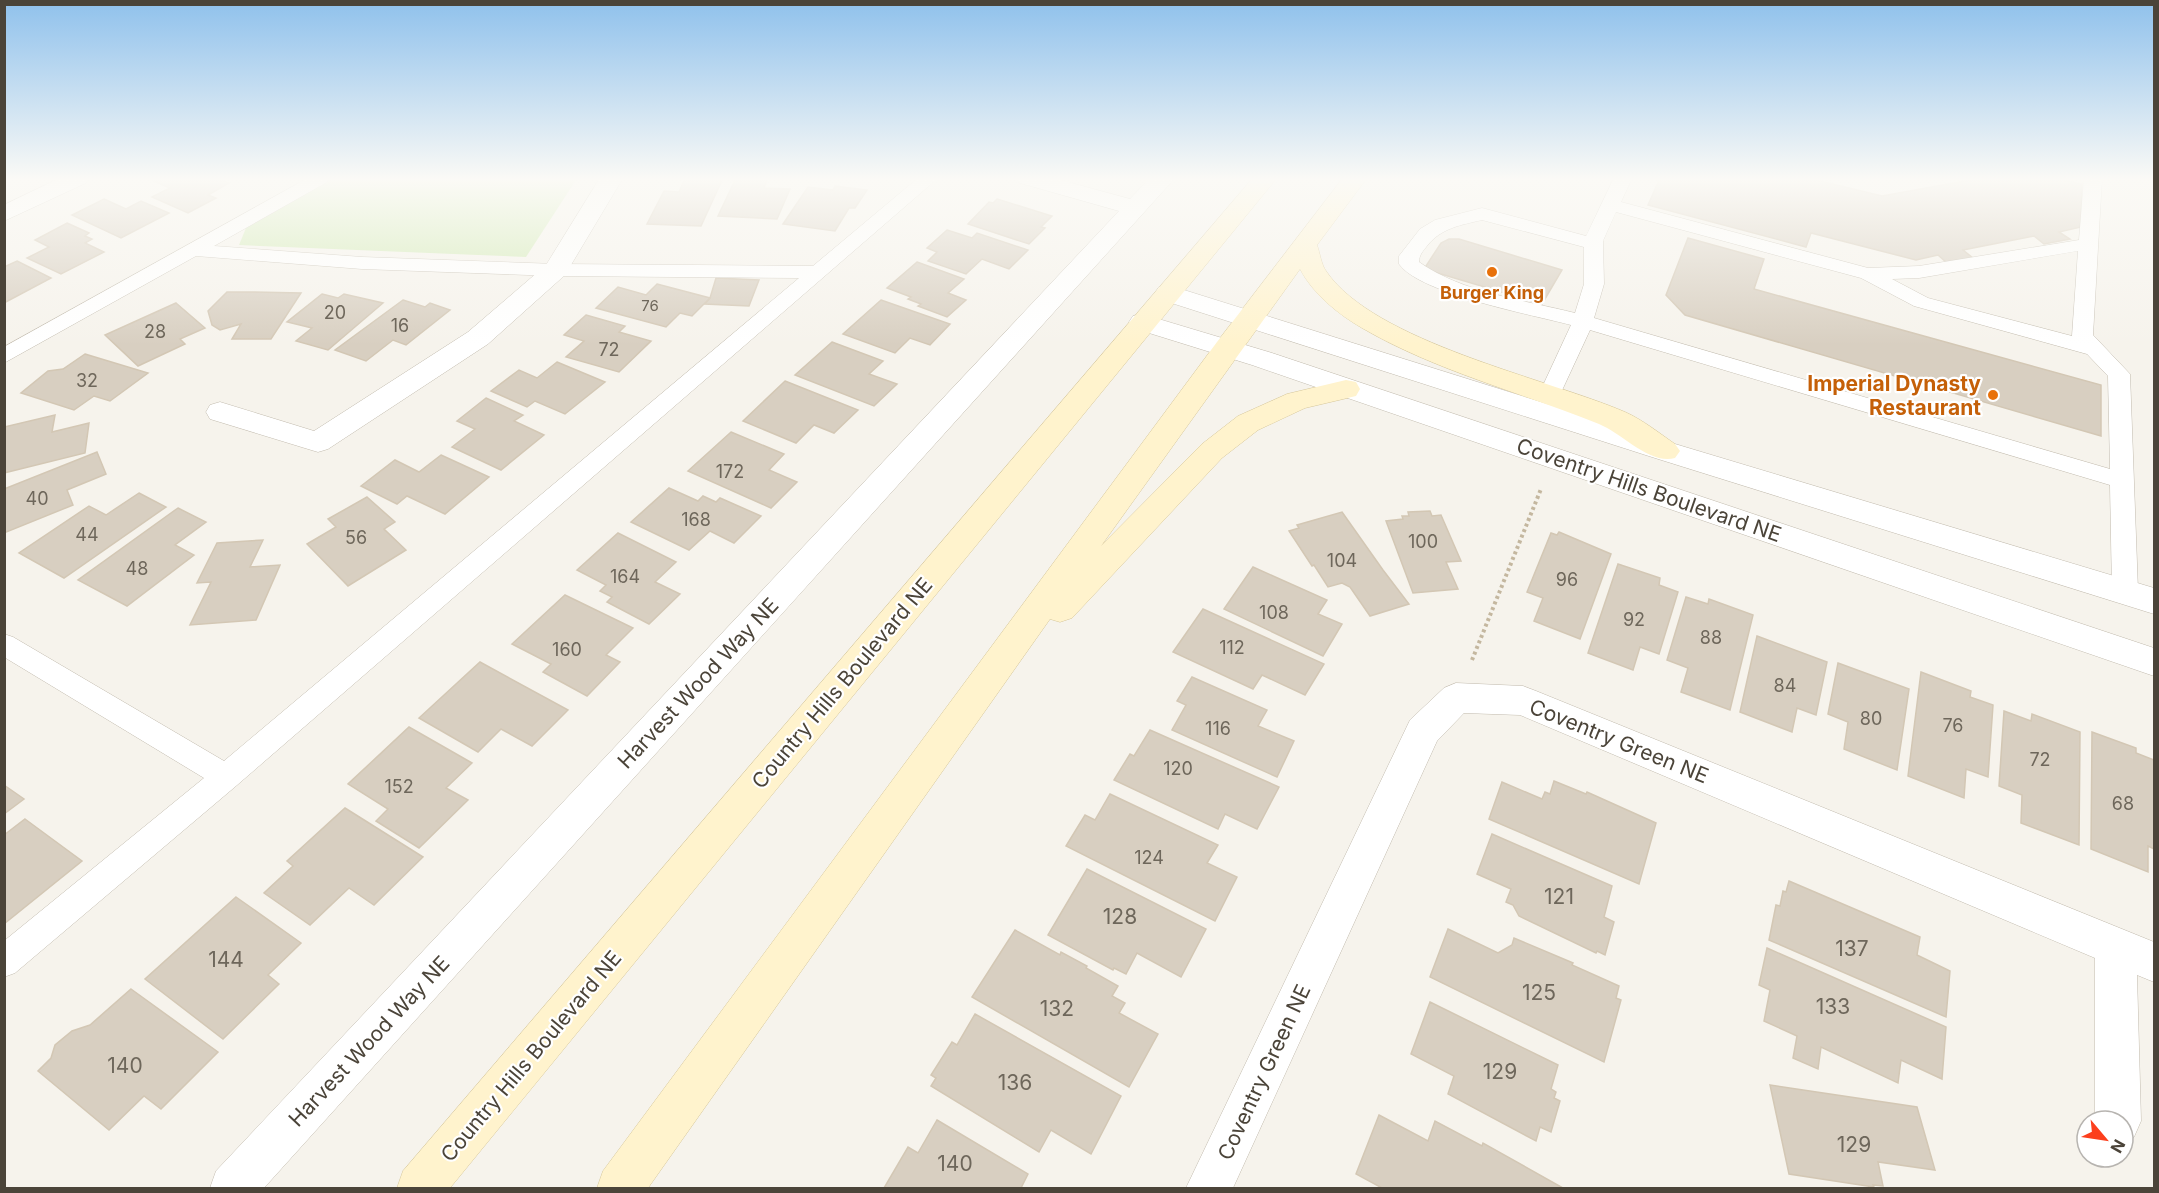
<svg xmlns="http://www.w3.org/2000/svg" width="2159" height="1193" font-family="Inter,sans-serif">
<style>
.green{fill:#d2eab5}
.building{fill:#d8cfc1;stroke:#d3c7b4;stroke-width:1.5}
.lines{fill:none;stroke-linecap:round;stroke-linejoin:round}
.service-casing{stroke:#c2bbae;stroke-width:1}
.minor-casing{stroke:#c2bbae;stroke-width:1}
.tertiary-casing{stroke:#c2bbae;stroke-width:1}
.secondary-casing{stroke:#d6c79b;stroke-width:1}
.path{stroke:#c4b79f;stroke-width:4;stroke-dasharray:3 3;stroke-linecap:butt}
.service{fill:#fff;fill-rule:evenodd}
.minor{fill:#fff;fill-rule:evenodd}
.tertiary{fill:#fff;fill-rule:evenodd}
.secondary{fill:#fff3cd;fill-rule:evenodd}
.food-dot{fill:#e8710a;stroke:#fff;stroke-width:2}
.labels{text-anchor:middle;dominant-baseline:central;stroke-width:4.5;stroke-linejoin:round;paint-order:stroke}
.far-number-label{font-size:15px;fill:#6e675b}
.far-food-label{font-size:18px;font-weight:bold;fill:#c56008;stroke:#fff}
.number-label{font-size:18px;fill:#6e675b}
.food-label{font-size:21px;font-weight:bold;fill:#c56008;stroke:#fff;text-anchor:end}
.street-label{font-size:21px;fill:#4b4439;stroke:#fff}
.near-number-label{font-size:21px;fill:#6e675b}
</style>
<rect width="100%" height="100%" fill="#f6f3ec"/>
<path class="green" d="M334,178h241l1,2 -50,77 -287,-12 7,-17z"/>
<g class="building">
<path d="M216,178l13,5 -21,12 8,3 -28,15 -36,-16 18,-9 -21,-9z"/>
<path d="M685,178h38l-22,48 -54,-2 17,-33 15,1z"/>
<path d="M736,178l31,2 -3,8 26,1 -13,30 -59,-3z"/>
<path d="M1660,178h148l74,18 88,-16v-2h84l28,6 -1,43 -22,5 11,7 -26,5 -10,-8 -71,14 10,8 -26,5 -9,-8 -22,5 -105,-27 -5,14 -158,-42z"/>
<path d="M835,186l32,4 -12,18h-6l-14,23 -52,-7 25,-37 25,3z"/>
<path d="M104,199l22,10 15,-8 28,12 -48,25 -49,-23z"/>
<path d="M997,199l55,17 -11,11 4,1 -16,16 -61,-20 21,-22 4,1z"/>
<path d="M67,223l22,10 -4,3 7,3 -7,4 19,9 -43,22 -34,-16 22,-11 -14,-7z"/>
<path d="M947,230l25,8 5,-5 51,17 -19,19 -27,-10 -16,15 -38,-13 9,-9 -10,-4z"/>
<path d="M1688,238l76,21 -10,30 347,96v51l-416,-121 -19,-20z"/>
<path d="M1449,239h10l103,31 -20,34 -118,-35 17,-26z"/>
<path d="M17,261l34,17 -47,25v-36z"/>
<path d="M917,262l47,17 -16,14 18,7 -19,17 -29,-11 3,-2 -13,-5 3,-2 -24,-9z"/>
<path d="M716,278l43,2 -10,26 -44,-2 5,-6z"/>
<path d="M657,284l53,14 -18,18 -12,-3 -14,14 -70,-19 22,-21 28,8z"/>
<path d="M227,292h27l47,1 -30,46h-39l9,-15 -21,6 -8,-5 -4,-14z"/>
<path d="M322,294l16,4 6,-4 39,9 -55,47 -32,-9 16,-13 -25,-6z"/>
<path d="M403,300l22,7 5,-4 20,7 -44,35 -13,-5 -27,21 -31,-11z"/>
<path d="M881,300l69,24 -20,21 -20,-7 -15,15 -52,-19z"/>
<path d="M176,303l29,25 -25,11 5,5 -47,22 -33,-31z"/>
<path d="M586,315l39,11 -6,6 32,9 -32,31 -53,-15 18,-16 -20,-6z"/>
<path d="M832,342l51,19 -14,13 28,10 -23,22 -79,-31z"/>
<path d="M85,354l63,19 -38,28 -16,-5 -20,14 -53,-17 27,-22 15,-2z"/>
<path d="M557,362l48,20 -40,32 -30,-13 -8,6 -36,-16 28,-21 18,8z"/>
<path d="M785,381l73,29 -24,23 -20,-8 -18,18 -53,-22z"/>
<path d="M486,398l37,17 -9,6 30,14 -43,35 -49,-23 23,-18 -18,-8z"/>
<path d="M55,415l-3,17 37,-9 -4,30 -81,20v-46z"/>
<path d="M731,432l53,22 -15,16 28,12 -26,26 -83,-37z"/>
<path d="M97,452l9,22 -39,16 6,15 -69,28v-44z"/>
<path d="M441,455l48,22 -44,37 -38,-18 -10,8 -36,-18 34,-26 24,12z"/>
<path d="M669,488l29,13 5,-5 13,6 4,-4 41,18 -27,27 -24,-12 -21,19 -58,-28z"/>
<path d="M139,493l27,14 -102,71 -45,-25 70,-47 17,9z"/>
<path d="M367,497l28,25 -11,7 22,21 -58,36 -41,-42 29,-17 -8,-8z"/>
<path d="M178,508l28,14 -31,23 19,10 -67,51 -49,-26z"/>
<path d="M1430,511l2,5 9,-1 20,46 -15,1 12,27 -45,4 -27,-72 17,-2 -1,-3h7l-1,-4z"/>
<path d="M1342,512l41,58 26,34 -39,12 -20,-29 -8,-4 -14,4 -14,-22 -2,1 -23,-35 10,-3 -2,-3z"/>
<path d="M1559,532l52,22 -31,85 -46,-18 9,-23 -16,-6 24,-59 6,2z"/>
<path d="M618,533l58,29 -21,20 25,12 -31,30 -42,-22 5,-5 -12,-6 6,-6 -29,-15z"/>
<path d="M263,540l-13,27 30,-2 -24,55 -66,5 21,-43 -14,1 20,-40z"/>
<path d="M1618,564l42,14 -1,7 19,7 -19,62 -19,-7 -7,23 -45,-17z"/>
<path d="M1253,567l74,33 -9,14 24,10 -19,32 -99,-47z"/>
<path d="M565,595l68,33 -27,27 14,7 -33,34 -44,-24 8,-8 -39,-20z"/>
<path d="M1686,597l22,7 1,-5 44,16 -23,95 -49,-18 7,-24 -21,-8z"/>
<path d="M1203,609l121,55 -19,31 -43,-20 -9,14 -80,-37z"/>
<path d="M1757,636l70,26 -11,53 -19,-7 -5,24 -52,-20z"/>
<path d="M480,662l88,48 -36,36 -31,-17 -23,23 -59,-34z"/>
<path d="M1838,663l71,26 -12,81 -53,-21 4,-27 -20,-8z"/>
<path d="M1921,672l50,19 -1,6 23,8 -5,72 -22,-8 -2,29 -56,-22z"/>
<path d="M1192,677l75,33 -9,16 36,15 -17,36 -105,-47 14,-25 -9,-4z"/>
<path d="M2004,711l27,10 1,-7 48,18 -1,113 -58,-22 1,-28 -23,-9z"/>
<path d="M409,727l63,36 -26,25 22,12 -49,48 -43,-27 12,-12 -40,-25z"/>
<path d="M1150,730l129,57 -22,42 -32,-15 -7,15 -104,-49 16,-26 4,2z"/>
<path d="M2092,732l44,16v5l18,7v89l-6,-3v26l-57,-23z"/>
<path d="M1554,781l32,13 1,-2 69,31 -17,61 -150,-65 13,-37 40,17 3,-7 5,2z"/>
<path d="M4,785l20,14 -20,15z"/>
<path d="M1110,794l108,51 -11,18 30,14 -22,44 -149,-75 19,-31 10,5z"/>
<path d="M345,808l78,49 -49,48 -25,-17 -39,37 -46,-32 29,-27 -6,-5z"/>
<path d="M25,819l57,42 -78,63v-89z"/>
<path d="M1492,834l120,52 -8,31 10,5 -9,33 -8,-4 -1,2 -77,-37 -6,-11 -7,-3 5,-13 -34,-15z"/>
<path d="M1087,869l119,60 -25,48 -44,-24 -11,21 -12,-6 -1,2 -65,-35z"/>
<path d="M1789,881l131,56 -3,18 33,16 -4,46 -177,-77 7,-35 4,1 3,-15 3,1z"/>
<path d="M236,897l65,46 -33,32 11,9 -56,55 -78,-60z"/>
<path d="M1448,929l50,24 14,-8 2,-7 59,25 -1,2 47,21 -3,12 5,2 -17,62 -174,-85z"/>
<path d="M1015,930l45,25 1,-3 26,14 -1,2 32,18 -6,10 13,7 -6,10 39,21 -29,53 -157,-90z"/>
<path d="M1767,948l179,79 -4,52 -41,-19 -3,23 -77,-36 -3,22 -25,-11 4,-22 -33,-15 6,-31 -11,-5z"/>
<path d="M131,989l87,63 -57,57 -17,-13 -35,34 -71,-59 13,-13 4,-13 17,-14 18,-6z"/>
<path d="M1430,1002l128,63 -7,24 5,3 -2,6 6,3 -9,31 -11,-5 -4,14 -88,-47 6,-18 -43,-22z"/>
<path d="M975,1014l146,82 -30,58 -40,-24 -12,22 -108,-66 5,-8 -5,-3 21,-33 5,3z"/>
<path d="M1770,1085l147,22 18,63 -57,-8 5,24 -10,-1 1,2 -85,-13z"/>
<path d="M1379,1115l49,26 7,-20 47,25 1,-3 80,45h-181l-26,-14z"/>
<path d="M937,1120l91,54 -7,14h-137l24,-41 10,6z"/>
</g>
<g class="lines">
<g class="service-casing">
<g id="service">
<path d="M308,178h22l-3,4 -113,64 148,11 194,7 257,2 105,-88h20l-702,608 -221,187 -11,4v-36l200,-163 -200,-121v-23l9,3 211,124 575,-483 -243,-2 -194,-7 -166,-13 -192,107v-16z"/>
<path d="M1614,178h18l-11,24 247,66 51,-2 160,-26 5,-62h18l-9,157 37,39 8,217 -4,7 -9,3 -9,-3 -4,-7 -2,-106 -520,-155 -32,69 -8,2 -8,-2 -3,-5 32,-69c-37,-10 -151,-31 -172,-61v-8l21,-27 15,-9 47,-12 104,28zM1616,212l245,66 53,28 173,48 21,22 2,93 -516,-151 10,-34 -1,-43zM1482,220l102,27v37l-9,29c-51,-13 -112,-20 -156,-51 0,-7 4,-11 8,-16 14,-18 34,-21 55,-26zM2078,251l-6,85 -144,-38 -36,-19 27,-1z"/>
</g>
</g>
<g class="minor-casing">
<g id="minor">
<path d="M60,178h30l-4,5 -82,38v-16z"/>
<path d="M600,178h23l-58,97 -77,69 -160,105 -10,3 -10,-3 -98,-30 -4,-7 4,-7 10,-3 94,29 154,-99 78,-67z"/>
<path d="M1017,178h36l77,21 20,-21h25l-911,1010h-54l6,-17 903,-960 -99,-28z"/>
<path d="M1456,683l67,3 13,5 618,251v40l-17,-7 4,146 -7,16 -11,4v-20h-28v-163l-575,-243 -56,-2 -27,28 -204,447h-47l224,-468 34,-32z"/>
</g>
</g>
<g class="tertiary-casing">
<g id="tertiary">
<path d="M1168,285l507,159 479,144v26l-499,-156 -496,-159 -4,-6 4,-6z"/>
<path d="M1142,314l130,39 882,295v28l-902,-311 -119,-37 -4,-6 4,-6z"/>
</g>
</g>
<g class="secondary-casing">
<g id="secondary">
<path d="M1253,178h24l-827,1010h-53l6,-17z"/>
<path d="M1343,178h24l-50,67c3,8 4,19 9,26 48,71 220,107 299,141 18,8 34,21 50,32l5,7 -5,7c-25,7 -52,-24 -76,-34 -79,-32 -163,-53 -237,-96 -24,-14 -49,-34 -62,-59l-199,277 101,-102 36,-28 49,-22 59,-14 10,2 4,7 -4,7 -51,12 -47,22 -36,28 -150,160 -12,4 -10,-3 -402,569h-51l6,-17 614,-829z"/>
</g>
</g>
<path class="path" d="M1472,660l69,-171"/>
<use href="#service" class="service"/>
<use href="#minor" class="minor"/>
<use href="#tertiary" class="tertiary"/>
<use href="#secondary" class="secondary"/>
</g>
<linearGradient id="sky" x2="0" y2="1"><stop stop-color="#8fc1ec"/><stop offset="0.52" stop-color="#fbfaf6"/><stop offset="1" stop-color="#fbfaf6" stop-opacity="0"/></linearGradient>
<rect width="2159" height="345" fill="url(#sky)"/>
<g class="food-dot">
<circle cx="1492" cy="272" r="6"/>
<circle cx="1993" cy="395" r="6"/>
</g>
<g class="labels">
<g class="far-number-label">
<text x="650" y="305">76</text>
</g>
<g class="far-food-label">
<text x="1492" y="292">Burger King</text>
</g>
<g class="number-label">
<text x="335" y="312">20</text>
<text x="400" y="325">16</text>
<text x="155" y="331">28</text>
<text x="609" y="349">72</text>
<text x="87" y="380">32</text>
<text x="730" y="471">172</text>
<text x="37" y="498">40</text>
<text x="696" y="519">168</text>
<text x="87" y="534">44</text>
<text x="356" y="537">56</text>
<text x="1423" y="541">100</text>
<text x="1342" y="560">104</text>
<text x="137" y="568">48</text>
<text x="625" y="576">164</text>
<text x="1567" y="579">96</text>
<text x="1274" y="612">108</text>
<text x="1634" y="619">92</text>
<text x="1711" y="637">88</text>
<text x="1232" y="647">112</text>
<text x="567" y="649">160</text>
<text x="1785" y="685">84</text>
<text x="1871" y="718">80</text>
<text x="1953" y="725">76</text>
<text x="1218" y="728">116</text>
<text x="2040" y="759">72</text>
<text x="1178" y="768">120</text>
<text x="399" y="786">152</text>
<text x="2123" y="803">68</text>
<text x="1149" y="857">124</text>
</g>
<g class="food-label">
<text x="1981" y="383">Imperial Dynasty<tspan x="1981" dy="24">Restaurant</tspan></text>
</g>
<g class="street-label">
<text transform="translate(1649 490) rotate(19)">Coventry Hills Boulevard NE</text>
<text transform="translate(698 683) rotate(-47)">Harvest Wood Way NE</text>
<text transform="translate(842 683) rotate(-50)">Country Hills Boulevard NE</text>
<text transform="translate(1619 741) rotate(22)">Coventry Green NE</text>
<text transform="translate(369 1041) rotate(-47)">Harvest Wood Way NE</text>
<text transform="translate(531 1056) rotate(-50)">Country Hills Boulevard NE</text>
<text transform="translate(1264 1072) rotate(-65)">Coventry Green NE</text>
</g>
<g class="near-number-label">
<text x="1559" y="896">121</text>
<text x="1120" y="916">128</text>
<text x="1852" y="948">137</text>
<text x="226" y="959">144</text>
<text x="1539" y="992">125</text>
<text x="1833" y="1006">133</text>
<text x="1057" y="1008">132</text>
<text x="125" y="1065">140</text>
<text x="1500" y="1071">129</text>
<text x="1015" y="1082">136</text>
<text x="1854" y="1144">129</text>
<text x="955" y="1163">140</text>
</g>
</g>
<rect width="2159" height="1193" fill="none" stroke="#4b4439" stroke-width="12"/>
<g transform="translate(2105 1139) rotate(119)"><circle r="28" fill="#ffffff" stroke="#b7b4b0" stroke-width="1.5"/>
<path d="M0-4.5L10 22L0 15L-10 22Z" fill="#fc3f1d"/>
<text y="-9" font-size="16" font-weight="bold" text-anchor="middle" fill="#4b4439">N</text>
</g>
</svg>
